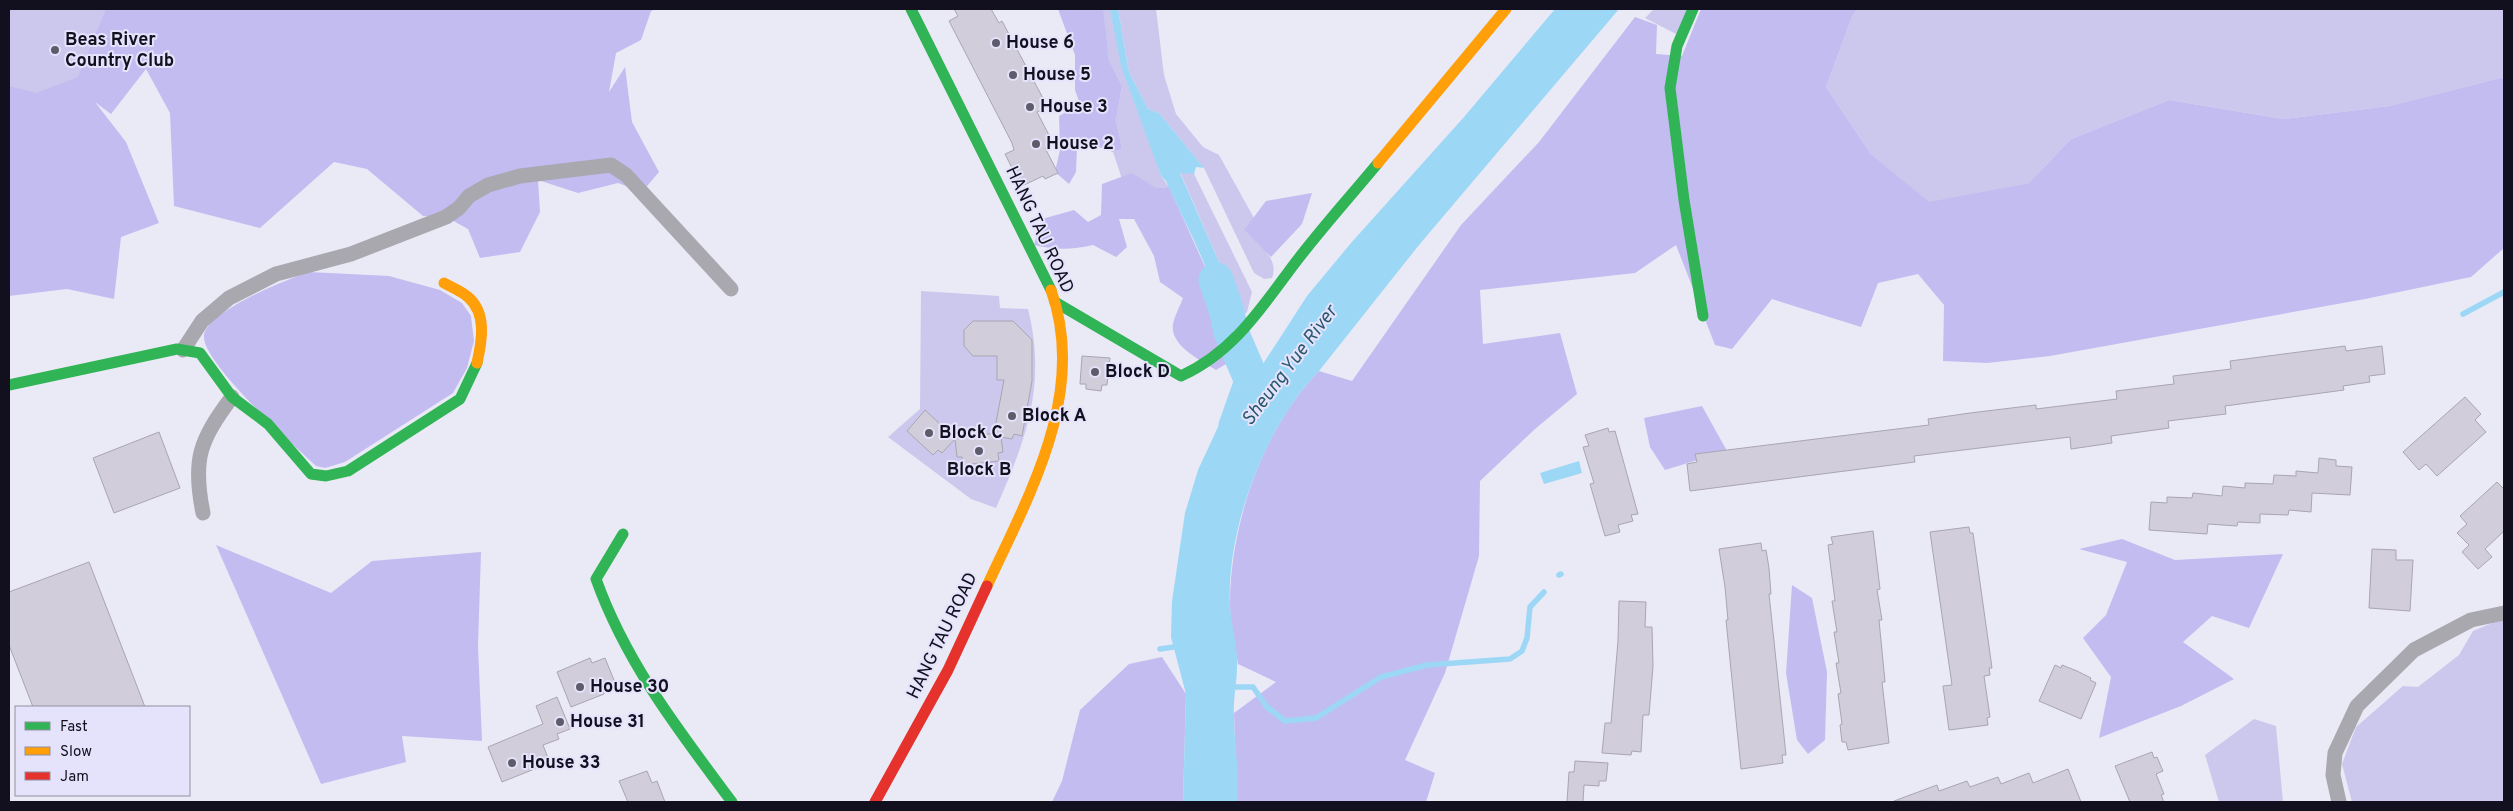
<svg xmlns="http://www.w3.org/2000/svg" width="2513" height="811" font-family="Overpass,sans-serif">
<style>
.green{fill:#ccc8ed}
.forest{fill:#c3bcf1}
.water{fill:#9cd8f6}
.lines{fill:none;stroke-linecap:round;stroke-linejoin:round}
.stream{stroke:#9cd8f6;stroke-width:5.5}
.river{stroke:#9cd8f6;stroke-width:35}
.building{fill:#d1cdda;stroke:#a9a5b1}
.street{stroke:#a9a8af;stroke-width:15}
.fast{stroke:#30b455;stroke-width:11}
.slow{stroke:#ff9f0a;stroke-width:11}
.jam{stroke:#e5322d;stroke-width:11}
.poi-dot{fill:#5e5c6a;stroke:#e5e3fc;stroke-width:2}
.labels{text-anchor:middle;dominant-baseline:central;stroke-width:4;stroke-linejoin:round;paint-order:stroke}
.poi-label{font-size:18px;font-weight:bold;fill:#12101f;stroke:#e5e3fc;text-anchor:start}
.street-label{font-size:18px;fill:#12101f;stroke:#e5e3fc}
.water-label{font-size:19px;font-style:italic;fill:#28576c;stroke:#e5e3fc}
</style>
<rect width="100%" height="100%" fill="#eae9f6"/>
<g class="green">
<path d="M9,9h111l-39,87 -72,-4z"/>
<path d="M1102,9h8l39,131 12,36 8,11 -43,4 -13,-39 9,-3 -6,-29 6,-34 -13,-26z"/>
<path d="M1118,9h38l8,66 12,39 27,33 16,8 35,63 -9,13c12,12 35,27 27,47l-8,1 -10,-6 -50,-105 -45,-55 -11,-4 -19,-37z"/>
<path d="M1654,9h35l-11,26 -33,-17z"/>
<path d="M1857,9h647v68l-115,29 -106,13 -114,-19 -98,39 -42,44 -100,20 -58,-49 -45,-67 26,-70z"/>
<path d="M1180,172l14,2 58,118 -5,20 -9,7 -8,-19 -4,-22z"/>
<path d="M921,291l78,5 1,12 28,1c19,76 -2,131 -32,199l-25,-9 -83,-62 32,-28z"/>
<path d="M2504,618v184h-152l-10,-38 14,-37 47,-41 15,1 41,-32 14,-24z"/>
<path d="M2254,719l22,7 7,76h-64l-14,-47z"/>
</g>
<g class="forest">
<path d="M106,9h550l-5,2 -10,29 -25,13 -7,39 16,-25 7,55 27,50 -17,20 -24,-9 -40,10 -40,-13 2,32 -20,40 -40,6 -12,-29 -22,-12 -23,-1 -56,-47 -33,-7 -74,66 -86,-22 -4,-93 -24,-44 -35,45 -16,-12 31,40 33,81 -38,14 -7,62 -47,-10 -58,7v-210l27,7 42,-16z"/>
<path d="M1058,9h45l6,51 13,26 -6,34 6,29 -9,3 -22,-8 -14,3 -1,25 -7,12 -14,-12 5,-22 -1,-34 21,-12 -5,-14v-35z"/>
<path d="M1701,9h156l-5,8 -26,70 45,67 58,48 100,-19 42,-44 98,-39 114,19 106,-13 115,-29v171l-33,29 -106,22 -315,57 -63,7 -44,-2 1,-56 -26,-31 -40,9 -17,44 -89,-28 -40,50 -17,-4 -39,-100 -41,28 -155,17 3,54 77,-11 17,61 -42,35 -55,52 -1,75 -34,117 -40,87 30,13 -9,29h-189l-3,-89 42,-31 -38,-18c-3,-20 -8,-40 -8,-60 0,-80 33,-176 89,-233l33,10 109,-156 78,-83 96,-125 22,8 -1,29 26,2z"/>
<path d="M1132,173l24,15 13,-1 42,93 16,65 -1,19 -10,6c-15,-9 -47,-25 -43,-46 2,-9 7,-18 10,-26l-23,-16 -6,-26 -20,-37h-15l8,28 -11,10 -23,-12c-22,5 -37,5 -59,0l8,-26 32,-9 14,12 13,-7 1,-31z"/>
<path d="M1312,193l-10,31 -31,33 -27,-27 22,-29z"/>
<path d="M309,272l80,4 51,14 22,13 9,13 3,25 -7,27 -14,25 -108,69 -20,6 -9,-2c-21,-20 -116,-105 -112,-131 3,-24 84,-56 105,-63z"/>
<path d="M1702,406l25,45 -62,19 -15,-23 -6,-29z"/>
<path d="M2122,539l53,21 108,-6 -34,74 -37,-12 -29,26 51,37 -53,27 -82,32 12,-61 -28,-39 23,-23 21,-53 -48,-13z"/>
<path d="M216,545l115,48 41,-32 109,-9 -3,94 4,95 -80,-5 4,26 -85,22z"/>
<path d="M1792,585l20,13 15,74 -2,68 -17,14 -11,-14 -11,-67z"/>
<path d="M1162,657l24,37 -3,108h-131l10,-21 18,-71 49,-46z"/>
</g>
<g class="water">
<path d="M1110,9h8l11,63 19,37 11,4 45,55 -8,-1 -2,7 -14,-1 46,105 4,22 8,19 -16,11c-5,-53 -35,-101 -56,-149l-5,-5 -40,-110z"/>
<path d="M1555,9h64l-200,236 -100,126c-54,55 -93,158 -89,235 1,20 8,40 7,60 0,17 -4,33 -3,49 0,29 6,59 3,87h-54l3,-108 -15,-57 1,-36 13,-88 13,-43 20,-43 17,-27 17,-19 55,-85 44,-53 113,-126z"/>
<path d="M1579,461l3,12 -38,11 -4,-11z"/>
</g>
<g class="lines">
<g class="stream">
<path d="M2463,314l41,-22"/>
<path d="M1559,575l2,-1"/>
<path d="M1160,649l20,-3"/>
<path d="M1230,687h23l14,20 18,14 31,-3 65,-41 46,-12 83,-6 12,-8 5,-13 3,-31 14,-15"/>
</g>
<path class="river" d="M1216,280l11,32 4,20 21,49 -16,45"/>
</g>
<g class="building">
<path d="M954,9h37l8,14 3,-2 43,81 -5,3 2,5 -5,2 14,27 -5,2 2,5 -3,2 13,25 -13,6 -2,-3 -21,10 -4,-6 -13,-26 9,-4 -2,-7 -63,-122 9,-5z"/>
<path d="M973,321h40l19,19v41l-10,55 -8,-2 -2,5 -11,-2 2,15 -5,1 1,8 -36,4 -1,-8h-5l-2,-18 -13,14 -4,-3 -5,5 -26,-24 18,-21 31,29 38,-6 10,-53h-7v-24h-24l-9,-10v-16z"/>
<path d="M2345,346l1,5 36,-5 3,28 -16,2 1,6 -27,4 1,4 -119,16 1,8 -58,7 1,7 -58,8 1,7 -41,6 -1,-12 -156,19 1,6 -225,29 -3,-27 10,-2 -2,-8 234,-29 -1,-6 42,-6 66,-8v4l81,-10 -1,-8 58,-7 -1,-8 58,-7 -1,-8z"/>
<path d="M1082,356l28,2 -3,27h-5l-1,6 -15,-2v-5h-6z"/>
<path d="M2465,397l16,17 -6,6 11,12 -49,44 -11,-12 -7,6 -16,-18z"/>
<path d="M1608,428l1,4 6,-1 23,83 -7,1 2,6 -15,4 2,7 -15,4 -15,-52 4,-1 -11,-36 6,-1 -4,-11z"/>
<path d="M159,432l21,56 -66,25 -21,-55z"/>
<path d="M2319,458l17,2v6l16,1 -2,28 -38,-2 -1,19 -22,-2 -1,5 -28,-1v9l-22,-1 -1,4 -29,-2 -1,10 -58,-4 2,-28 16,1v-6l25,1 1,-5 29,3 1,-10 22,2v-5l28,1 1,-9 22,1v-5l22,2z"/>
<path d="M2497,482l7,7v42l-19,18 7,8 -14,12 -16,-17 7,-7 -12,-12 10,-9 -7,-8z"/>
<path d="M1969,527l1,6h3l19,135h-3l1,7 -6,1 6,41 -3,1 1,7 -39,5 -6,-44 9,-1 -22,-153z"/>
<path d="M1873,531l7,58 -3,1 5,30h-3l6,62h-3l7,61 -41,7 -2,-8h-4l-2,-17 2,-1 -4,-30 3,-1 -5,-30h3l-5,-31h3l-5,-31h3l-7,-56 5,-1 -2,-7z"/>
<path d="M1761,543l1,8 4,-1 3,18 2,26h-2l17,161h-4l1,8 -42,6 -15,-149h2l-3,-33 -6,-38z"/>
<path d="M2372,549l24,1v10h17l-3,51 -41,-3z"/>
<path d="M89,562l56,145h-112l-24,-62v-53z"/>
<path d="M1619,601l27,1 -1,25h7l1,39 -4,49h-6l-2,37 -9,-1 -1,4 -29,-2 3,-30h6l7,-82z"/>
<path d="M590,658l2,5 13,-5 11,27 -13,5 1,4 -33,13 -14,-35z"/>
<path d="M2055,665l6,3 1,-3 15,6 14,7 -1,2 6,3 -15,36 -42,-18z"/>
<path d="M557,697l13,32 -13,5 2,5 -16,6 5,13 -12,5 1,5 -35,14 -14,-35 55,-23 -7,-18z"/>
<path d="M2152,752l2,6 3,-1 6,14 -7,3 8,20 -3,1 3,7h-34l-15,-36z"/>
<path d="M1575,761l33,2 -2,18h-7v5l-15,-1 -1,17h-16l2,-30h5z"/>
<path d="M2068,769l13,33 -187,-1 43,-16 2,6 28,-10 3,6 28,-10 3,7 28,-11 4,10z"/>
<path d="M647,771l5,12 5,-2 8,21h-37l-9,-21z"/>
</g>
<g class="lines">
<g class="street">
<path d="M183,350l19,-29 27,-23 47,-24 75,-20 95,-37 13,-9 10,-12 19,-11 32,-9 91,-11 15,10 105,114"/>
<path d="M203,513c-11,-54 -3,-73 29,-116"/>
<path d="M2339,802l-6,-27 2,-22 22,-47 57,-56 57,-30 33,-7"/>
</g>
<g class="fast">
<path d="M911,9l140,281"/>
<path d="M1693,9l-16,37 -7,42 14,112 19,116"/>
<path d="M1055,302l126,74c51,-23 79,-66 111,-109 27,-36 57,-69 86,-104"/>
<path d="M9,385l168,-36 23,4 32,44 36,27 43,50 15,2 22,-5 112,-72 17,-36"/>
<path d="M623,534l-27,45c30,84 83,152 136,223"/>
</g>
<g class="slow">
<path d="M1378,163l128,-154"/>
<path d="M444,283c7,4 17,8 24,14 19,16 14,44 9,66"/>
<path d="M987,586c42,-91 101,-193 64,-296"/>
</g>
<path class="jam" d="M875,802l73,-132 39,-84"/>
</g>
<g class="poi-dot">
<circle cx="996" cy="43" r="5"/>
<circle cx="55" cy="50" r="5"/>
<circle cx="1013" cy="75" r="5"/>
<circle cx="1030" cy="107" r="5"/>
<circle cx="1036" cy="144" r="5"/>
<circle cx="1095" cy="372" r="5"/>
<circle cx="1012" cy="416" r="5"/>
<circle cx="929" cy="433" r="5"/>
<circle cx="979" cy="451" r="5"/>
<circle cx="580" cy="687" r="5"/>
<circle cx="560" cy="722" r="5"/>
<circle cx="512" cy="763" r="5"/>
</g>
<g class="labels">
<g class="poi-label">
<text x="65" y="40">Beas River<tspan x="65" dy="21">Country Club</tspan></text>
<text x="1006" y="43">House 6</text>
<text x="1023" y="75">House 5</text>
<text x="1040" y="107">House 3</text>
<text x="1046" y="144">House 2</text>
<text x="1105" y="372">Block D</text>
<text x="1022" y="416">Block A</text>
<text x="939" y="433">Block C</text>
<text x="979" y="470" text-anchor="middle">Block B</text>
<text x="590" y="687">House 30</text>
<text x="570" y="722">House 31</text>
<text x="522" y="763">House 33</text>
</g>
<g class="street-label">
<text transform="translate(1039 230) rotate(65)">HANG TAU ROAD</text>
<text transform="translate(943 636) rotate(-64)">HANG TAU ROAD</text>
</g>
<g class="water-label">
<text transform="translate(1290 366) rotate(-53)">Sheung Yue River</text>
</g>
</g>
<rect width="2513" height="811" fill="none" stroke="#12101f" stroke-width="20"/>
<rect x="15" y="706" width="175" height="90" fill="#e5e3fc" stroke="#918fa4"/>
<rect x="25" y="722" width="25" height="8" fill="#30b455" stroke="#918fa4"/>
<text x="60" y="731" font-size="15" fill="#12101f">Fast</text>
<rect x="25" y="747" width="25" height="8" fill="#ff9f0a" stroke="#918fa4"/>
<text x="60" y="756" font-size="15" fill="#12101f">Slow</text>
<rect x="25" y="772" width="25" height="8" fill="#e5322d" stroke="#918fa4"/>
<text x="60" y="781" font-size="15" fill="#12101f">Jam</text>
</svg>
